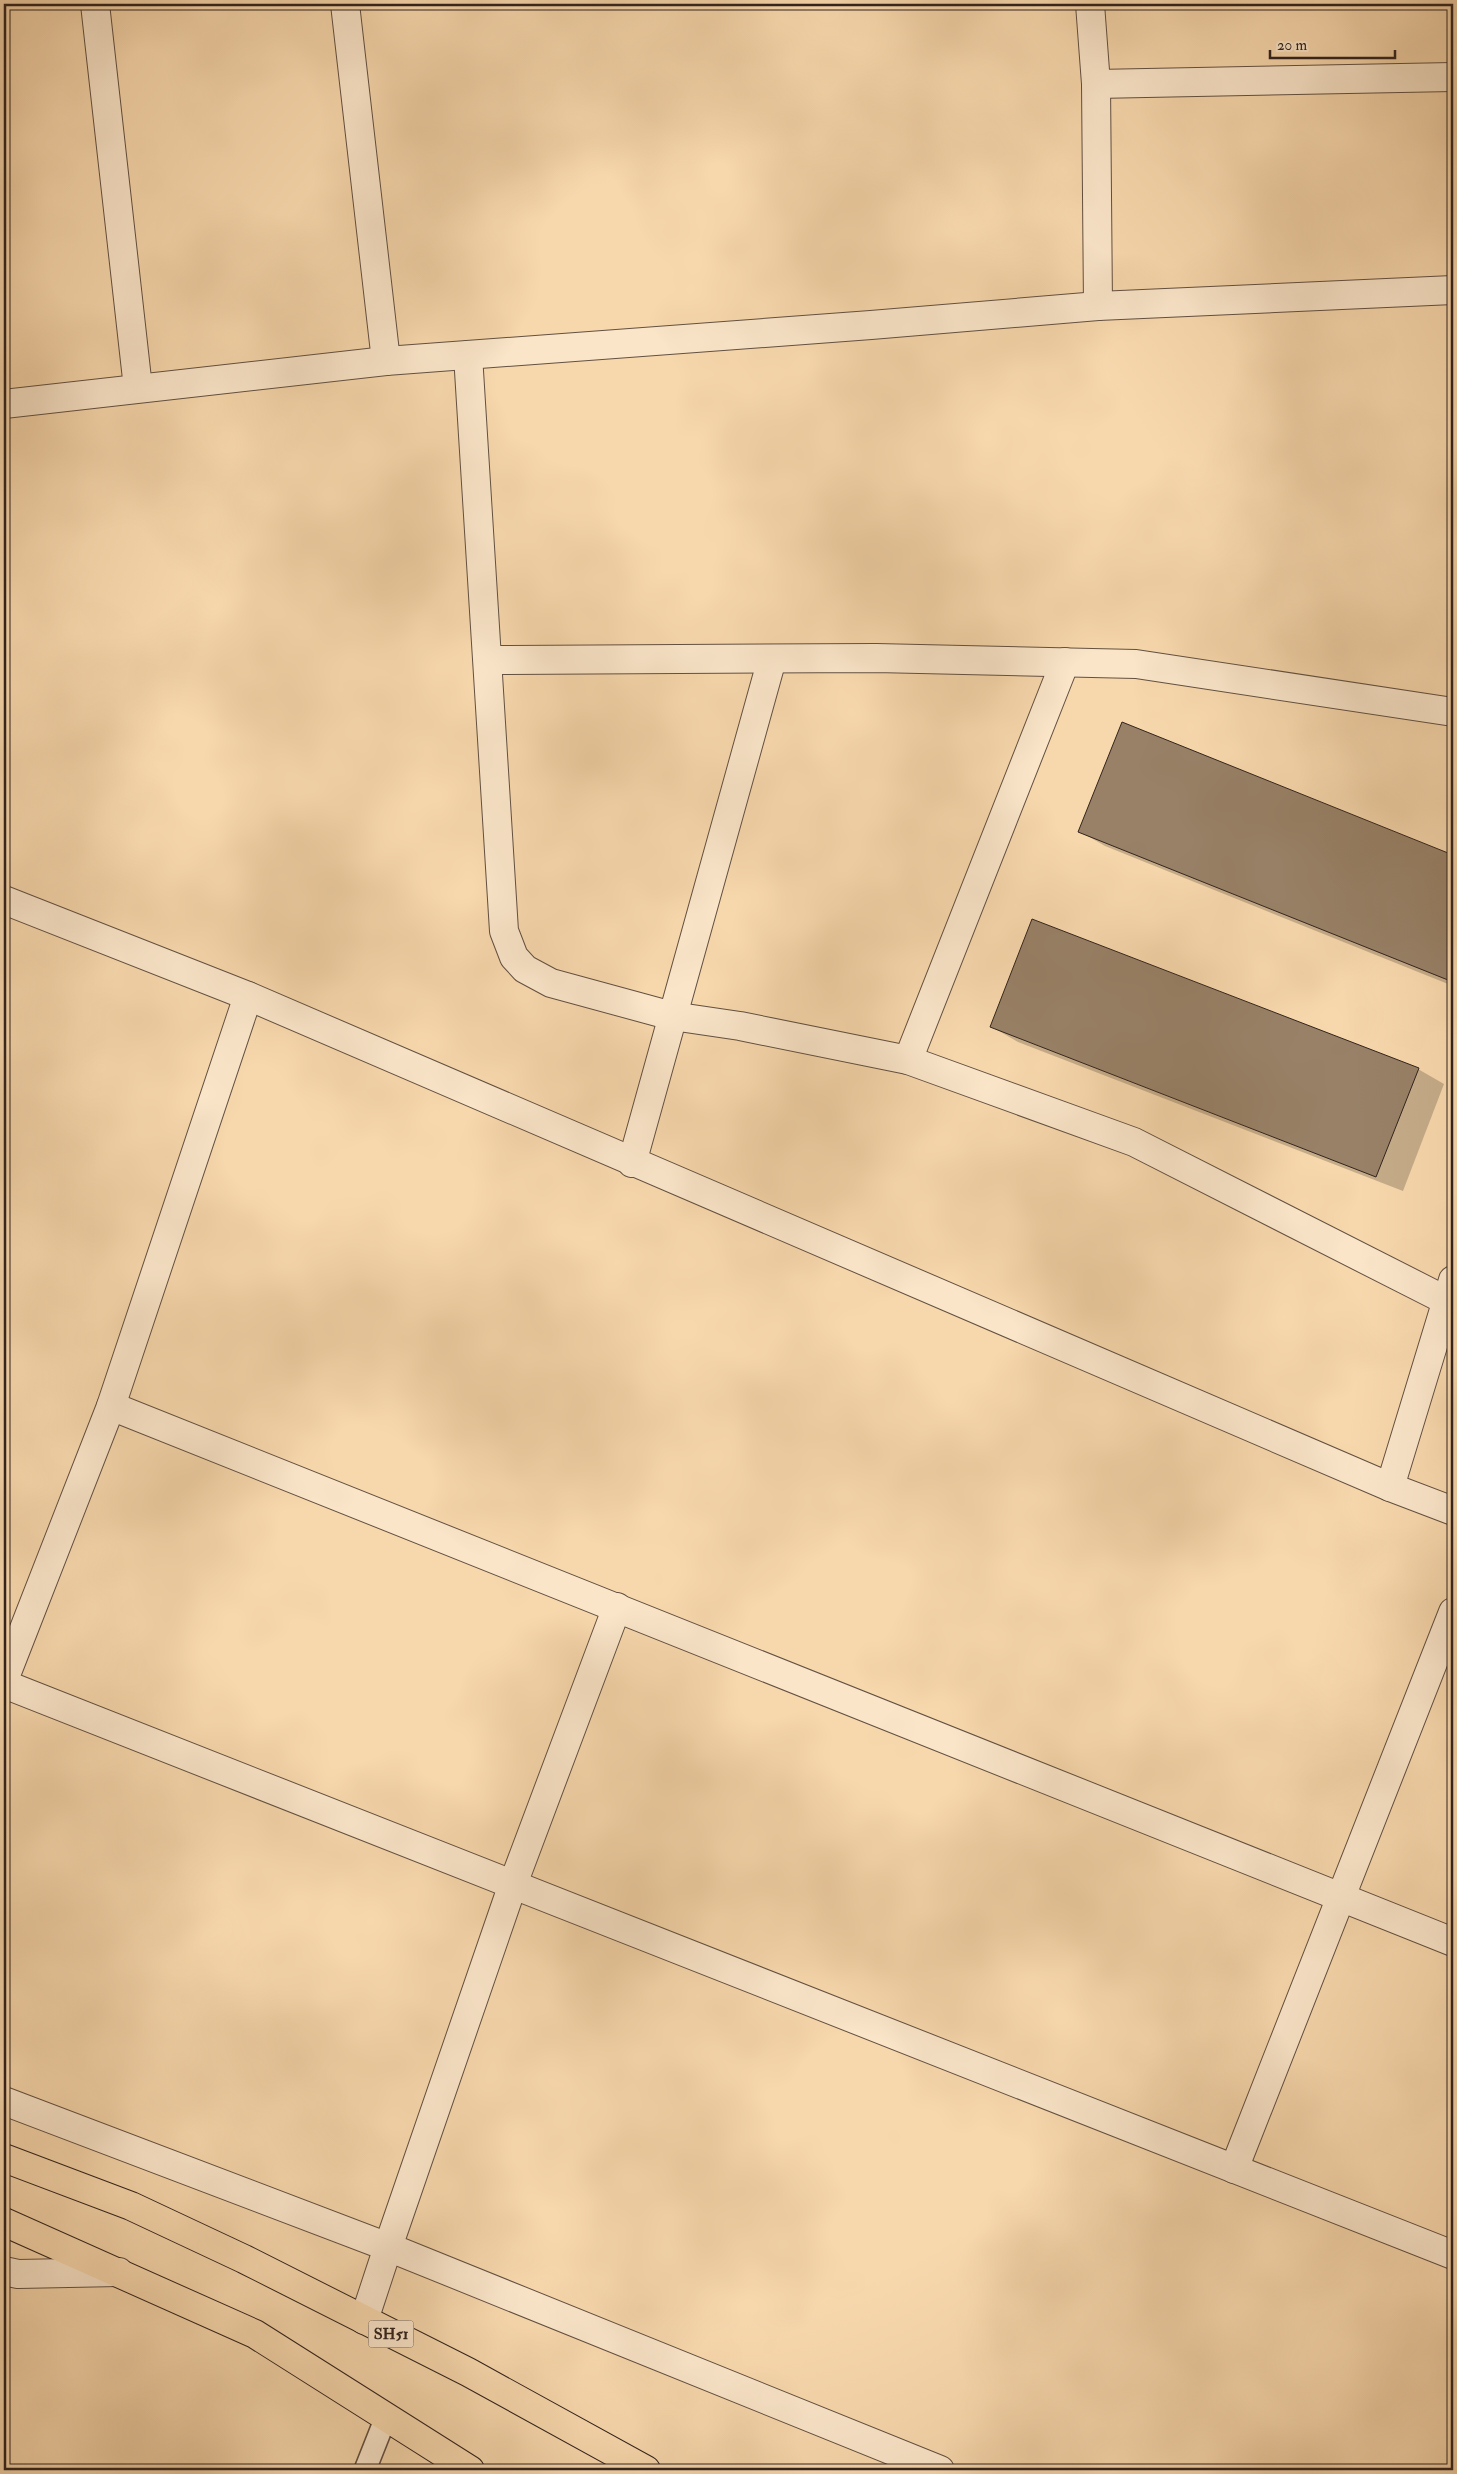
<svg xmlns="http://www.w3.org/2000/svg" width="1457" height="2474" font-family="'IM FELL Double Pica',serif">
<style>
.shadow{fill:#0003}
.building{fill:#988167;stroke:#31231d}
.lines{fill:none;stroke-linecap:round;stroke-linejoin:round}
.service-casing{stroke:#625041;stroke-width:24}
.minor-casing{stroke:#625041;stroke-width:30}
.tertiary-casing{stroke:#625041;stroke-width:30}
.primary-casing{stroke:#31231d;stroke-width:30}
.service{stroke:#fae5c9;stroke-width:21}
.minor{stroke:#fae5c9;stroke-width:28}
.tertiary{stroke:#fae5c9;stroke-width:28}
.primary{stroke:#f7d7ac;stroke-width:28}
.labels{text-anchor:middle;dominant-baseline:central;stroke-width:5;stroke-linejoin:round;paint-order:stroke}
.shield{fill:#fae5c9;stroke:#6d5d51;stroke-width:1}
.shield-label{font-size:16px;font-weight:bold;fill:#31231d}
</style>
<rect width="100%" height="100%" fill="#f7d7ac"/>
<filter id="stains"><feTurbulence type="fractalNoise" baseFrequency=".004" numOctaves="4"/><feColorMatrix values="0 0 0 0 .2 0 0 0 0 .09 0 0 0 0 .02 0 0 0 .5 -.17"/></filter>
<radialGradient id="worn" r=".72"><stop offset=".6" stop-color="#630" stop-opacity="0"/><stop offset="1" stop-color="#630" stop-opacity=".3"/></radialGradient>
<g class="shadow">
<path d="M1123,724l330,132v130l-348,-140 -26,-15z"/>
<path d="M992,1027l426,42 26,15 -41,107 -385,-149z"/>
</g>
<g class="building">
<path d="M1122,722l331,133v127l-375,-150z"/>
<path d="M1032,919l387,149 -43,109 -386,-150z"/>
</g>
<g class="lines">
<g class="service-casing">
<path id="service" d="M365,2470l21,-53"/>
</g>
<g class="minor-casing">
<g id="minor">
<path d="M95,4l43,384"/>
<path d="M345,4l41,357"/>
<path d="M1090,4l6,80 2,222"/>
<path d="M1096,84l357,-7"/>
<path d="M468,355l36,576 10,26 11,12 26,14 121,33 68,10 168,34 226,82 313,159"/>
<path d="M4,404l382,-43 485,-36 227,-19 355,-16"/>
<path d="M488,660l388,-2 260,6 317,48"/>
<path d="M4,900l244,96 1142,491 63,24"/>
<path d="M908,1060l157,-398"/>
<path d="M632,1163l140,-504"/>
<path d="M111,1406l1342,536"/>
<path d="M1390,1487l63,-207"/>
<path d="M617,1607l-104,277 -125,363 552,223"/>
<path d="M4,1680l107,-274 137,-410"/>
<path d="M4,1684l1449,571"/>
<path d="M1234,2169l219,-557"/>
</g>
</g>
<g class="tertiary-casing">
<g id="tertiary">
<path d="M4,2101l384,146 -24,73"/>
<path d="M4,2271l14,3 101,-2"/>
</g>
</g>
<g class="primary-casing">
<g id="primary">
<path d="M4,2158l127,48 113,53 224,113 178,98"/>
<path d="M4,2222l251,112 215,136"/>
</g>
</g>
<use href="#service" class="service"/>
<use href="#minor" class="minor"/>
<use href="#tertiary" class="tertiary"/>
<use href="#primary" class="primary"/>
</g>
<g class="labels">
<rect class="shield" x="368.5" y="2320.5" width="45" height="27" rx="4"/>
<g class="shield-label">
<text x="391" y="2334">SH51</text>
</g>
</g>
<rect width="1457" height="2474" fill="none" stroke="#f7d7ac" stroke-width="20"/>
<rect x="5" y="5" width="1447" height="2464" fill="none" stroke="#31231d" stroke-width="2.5"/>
<rect x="10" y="10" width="1437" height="2454" fill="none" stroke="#31231d"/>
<path d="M1270 50v8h125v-8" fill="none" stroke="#31231d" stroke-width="2.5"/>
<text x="1277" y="50" font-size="15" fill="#31231d" stroke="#fae5c9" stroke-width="4" paint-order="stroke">20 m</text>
<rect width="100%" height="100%" filter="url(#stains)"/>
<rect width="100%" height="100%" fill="url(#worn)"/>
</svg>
